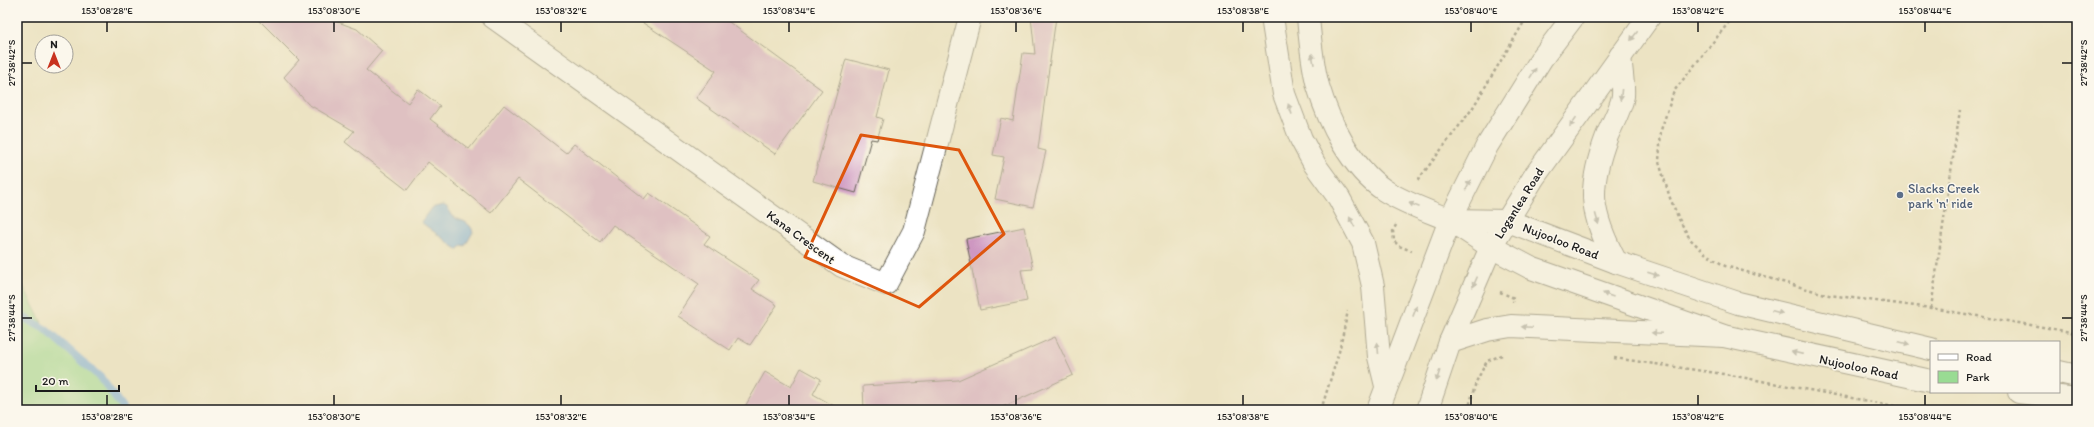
<svg xmlns="http://www.w3.org/2000/svg" width="2094" height="427" font-family="Itim,sans-serif">
<style>
.green{fill:#99db93;stroke:#5a7c58}
.water{fill:#6fa9df;stroke:#46627e}
.lines{fill:none;stroke-linecap:round;stroke-linejoin:round}
.stream{stroke:#6fa9df;stroke-width:8}
.building{fill:#ce97c1}
.minor-casing{stroke:#656256;stroke-width:24}
.tertiary-casing{stroke:#656256;stroke-width:24}
.secondary-casing{stroke:#656256;stroke-width:24}
.motorway-casing{stroke:#656256;stroke-width:24}
.path{stroke:#656256;stroke-width:2.5;stroke-dasharray:3 3;stroke-linecap:butt}
.minor{stroke:#fff;stroke-width:22}
.tertiary{stroke:#fff;stroke-width:22}
.secondary{stroke:#fff;stroke-width:22}
.motorway{stroke:#fff;stroke-width:22}
.oneway{fill:#999}
.marked{fill:none;stroke:#de560d;stroke-width:3;stroke-linejoin:round}
.ticks{fill:none;stroke:#1c1c1c;stroke-width:1.5}
.service-dot{fill:#5c6f8a;stroke:#fbf7ec;stroke-width:1.5}
.labels{text-anchor:middle;dominant-baseline:central;stroke-width:3;stroke-linejoin:round;paint-order:stroke}
.service-label{font-size:13px;fill:#4e5e75;stroke:#fbf7ec;text-anchor:start}
.street-label{font-size:13px;fill:#1c1c1c;stroke:#fbf7ec}
.neatline{fill:none;stroke:#1c1c1c;stroke-width:1.5}
.ticks-label{font-size:10px;text-anchor:middle;fill:#1c1c1c}
</style>
<rect width="100%" height="100%" fill="#fbf7ec"/>
<filter id="ink" filterUnits="userSpaceOnUse"><feTurbulence type="fractalNoise" baseFrequency=".025" numOctaves="2"/><feDisplacementMap in="SourceGraphic" scale="8" xChannelSelector="R" yChannelSelector="G"/><feConvolveMatrix kernelMatrix="1 2 1 2 8 2 1 2 1" color-interpolation-filters="sRGB"/></filter>
<filter id="wash" filterUnits="userSpaceOnUse"><feTurbulence type="fractalNoise" baseFrequency=".012" numOctaves="4" result="noise"/><feDisplacementMap in="SourceGraphic" scale="16" xChannelSelector="R" yChannelSelector="G"/><feGaussianBlur stdDeviation="0.9" result="paint"/><feColorMatrix in="noise" values="0 0 0 0 0 0 0 0 0 0 0 0 0 0 0 0 0 1.4 0 .05"/><feComposite in="paint" operator="in"/></filter>
<g filter="url(#wash)">
<rect width="100%" height="100%" fill="#ece3c3"/>
<path class="green" d="M17,274l28,55 56,49 23,32h-107z"/>
<path class="water" d="M443,205l4,2 7,11c9,3 16,4 19,14l-8,14 -3,-1 -4,5 -37,-28 10,-14z"/>
<g class="lines">
<path class="stream" d="M17,314l28,15 56,49 23,32"/>
</g>
<g id="blocks">
<g class="building">
<path d="M256,17h68l33,12 25,22 -16,19 42,33 10,-14 22,17 -10,13 39,30 35,-44 62,48 8,-9 70,55 5,-6 61,43 -6,8 55,36 -7,9 25,16 -27,40 -12,-7 -8,12 -52,-34 21,-32 -86,-59 -13,17 -82,-63 -27,34 -63,-51 -21,28 -62,-48 9,-11 -46,-27 -24,-27 15,-17z"/>
<path d="M634,17h88l100,73 -47,64 -79,-56 20,-27z"/>
<path d="M1031,17h25l-18,132 8,2 -13,56 -38,-8 9,-42 -11,-2 8,-37 12,3 10,-68 12,1z"/>
<path d="M846,59l43,11 -12,47 6,2 -6,21 -6,-1 -15,54 -43,-12z"/>
<path d="M1024,227l9,42 -12,1 6,31 -47,9 -14,-71z"/>
<path d="M1055,337l18,38 -77,35h-132l-1,-24 95,-6z"/>
<path d="M801,368l20,11 -8,15 28,16h-98l22,-38 26,15z"/>
</g>
</g>
</g>
<g filter="url(#ink)">
<use href="#blocks" fill-opacity="0" stroke="#656256" stroke-width="1"/>
<g class="lines">
<g class="minor-casing">
<path id="minor" d="M493,17l349,249 44,18 28,-53 56,-214"/>
</g>
<g class="tertiary-casing">
<g id="tertiary">
<path d="M1450,220l41,27 40,21 193,68 207,45"/>
<path d="M1450,220l58,1 108,41 122,41 193,46"/>
<path d="M2059,372l18,4"/>
<path d="M2019,392l58,7"/>
</g>
</g>
<g class="secondary-casing">
<g id="secondary">
<path d="M1616,262c-26,-49 -29,-73 -9,-126 5,-12 14,-27 16,-40 1,-12 -2,-28 -3,-40"/>
<path d="M1450,342l37,-12 24,-4 213,10"/>
<path d="M1378,410l72,-190 37,-74 55,-88 31,-41"/>
<path d="M1427,410l23,-68 41,-95 43,-70 115,-160"/>
</g>
</g>
<g class="motorway-casing">
<g id="motorway">
<path d="M1272,17l12,77 17,45 14,26 24,33 24,45 10,43 6,71 7,29"/>
<path d="M1308,17c2,23 4,47 10,69 11,37 33,81 66,104 20,13 44,21 66,30"/>
</g>
</g>
<g class="path">
<path d="M1733,17l-59,74 -13,39 -2,32 11,36 9,21 11,20 16,15 19,12 104,29 102,13 146,25"/>
<path d="M1418,180l54,-71 55,-92"/>
<path d="M1396,225l-3,6 1,10 5,5 13,5"/>
<path d="M1500,292l14,6 -1,4"/>
<path d="M1931,308l29,-198"/>
<path d="M1614,358l116,17 185,35"/>
<path d="M1321,410l18,-58 9,-41"/>
<path d="M1468,410l8,-28 11,-21 15,-6"/>
</g>
<use href="#minor" class="minor"/>
<use href="#tertiary" class="tertiary"/>
<use href="#secondary" class="secondary"/>
<use href="#motorway" class="motorway"/>
</g>
<defs><path id="oneway-solid" d="M-6-.8H1V-3.2L6.5 0L1 3.2V.8H-6Z"/></defs>
<g class="oneway">
<use href="#oneway-solid" transform="translate(1634 36) rotate(127)"/>
<use href="#oneway-solid" transform="translate(1313 59) rotate(-100)"/>
<use href="#oneway-solid" transform="translate(1533 73) rotate(-58)"/>
<use href="#oneway-solid" transform="translate(1621 95) rotate(96)"/>
<use href="#oneway-solid" transform="translate(1290 109) rotate(-110)"/>
<use href="#oneway-solid" transform="translate(1573 122) rotate(125)"/>
<use href="#oneway-solid" transform="translate(1468 185) rotate(-64)"/>
<use href="#oneway-solid" transform="translate(1414 205) rotate(-158)"/>
<use href="#oneway-solid" transform="translate(1597 219) rotate(74)"/>
<use href="#oneway-solid" transform="translate(1352 222) rotate(-118)"/>
<use href="#oneway-solid" transform="translate(1653 274) rotate(18)"/>
<use href="#oneway-solid" transform="translate(1475 282) rotate(114)"/>
<use href="#oneway-solid" transform="translate(1608 295) rotate(-160)"/>
<use href="#oneway-solid" transform="translate(1415 311) rotate(-69)"/>
<use href="#oneway-solid" transform="translate(1777 312) rotate(14)"/>
<use href="#oneway-solid" transform="translate(1527 327) rotate(-177)"/>
<use href="#oneway-solid" transform="translate(1657 333) rotate(-177)"/>
<use href="#oneway-solid" transform="translate(1904 343) rotate(14)"/>
<use href="#oneway-solid" transform="translate(1378 348) rotate(-95)"/>
<use href="#oneway-solid" transform="translate(1797 353) rotate(-167)"/>
<use href="#oneway-solid" transform="translate(1438 376) rotate(108)"/>
</g>
</g>
<path d="M0 0H2094V427H0ZM861,135l98,15 45,84 -85,73 -114,-50z" fill="#ece3c3" fill-opacity=".55" fill-rule="evenodd"/>
<path class="marked" d="M861,135l98,15 45,84 -85,73 -114,-50z"/>
<path class="ticks" d="M107,22v10M334,22v10M561,22v10M789,22v10M1016,22v10M1243,22v10M1471,22v10M1698,22v10M1925,22v10M22,63h10M2062,63h10M22,318h10M2062,318h10M107,395v10M334,395v10M561,395v10M789,395v10M1016,395v10M1243,395v10M1471,395v10M1698,395v10M1925,395v10"/>
<circle class="service-dot" cx="1900" cy="195" r="4"/>
<g class="labels">
<g class="service-label">
<text x="1908" y="188">Slacks Creek<tspan x="1908" dy="15">park 'n' ride</tspan></text>
</g>
<g class="street-label">
<text transform="translate(1519 203) rotate(-58)">Loganlea Road</text>
<text transform="translate(801 237) rotate(36)">Kana Crescent</text>
<text transform="translate(1561 241) rotate(21)">Nujooloo Road</text>
<text transform="translate(1859 367) rotate(12)">Nujooloo Road</text>
</g>
</g>
<rect width="2094" height="427" fill="none" stroke="#fbf7ec" stroke-width="44"/>
<rect x="1930" y="341" width="130" height="52" fill="#fbf7ec" stroke="#a29f99"/>
<rect x="1938" y="354" width="20" height="6" fill="#ffffff" stroke="#a29f99"/>
<text x="1966" y="361" font-size="12" fill="#1c1c1c">Road</text>
<rect x="1938" y="371" width="20" height="12" fill="#99db93" stroke="#a29f99"/>
<text x="1966" y="381" font-size="12" fill="#1c1c1c">Park</text>
<g transform="translate(54 54)"><circle r="19" fill="#fbf7ec" stroke="#a29f99"/>
<path d="M0-3L7 15L0 10L-7 15Z" fill="#c8321e"/>
<text y="-6" font-size="11" font-weight="bold" text-anchor="middle" fill="#1c1c1c">N</text>
</g>
<path d="M36 385v6h83v-6" fill="none" stroke="#1c1c1c" stroke-width="2"/>
<text x="42" y="385" font-size="12" fill="#1c1c1c" stroke="#fbf7ec" stroke-width="3" paint-order="stroke">20 m</text>
<rect x="22" y="22" width="2050" height="383" class="neatline"/>
<g class="ticks-label">
<text x="107" y="14">153°08'28"E</text>
<text x="334" y="14">153°08'30"E</text>
<text x="561" y="14">153°08'32"E</text>
<text x="789" y="14">153°08'34"E</text>
<text x="1016" y="14">153°08'36"E</text>
<text x="1243" y="14">153°08'38"E</text>
<text x="1471" y="14">153°08'40"E</text>
<text x="1698" y="14">153°08'42"E</text>
<text x="1925" y="14">153°08'44"E</text>
<text transform="translate(11 63) rotate(-90)" y="4">27°38'42"S</text>
<text transform="translate(2083 63) rotate(-90)" y="4">27°38'42"S</text>
<text transform="translate(11 318) rotate(-90)" y="4">27°38'44"S</text>
<text transform="translate(2083 318) rotate(-90)" y="4">27°38'44"S</text>
<text x="107" y="420">153°08'28"E</text>
<text x="334" y="420">153°08'30"E</text>
<text x="561" y="420">153°08'32"E</text>
<text x="789" y="420">153°08'34"E</text>
<text x="1016" y="420">153°08'36"E</text>
<text x="1243" y="420">153°08'38"E</text>
<text x="1471" y="420">153°08'40"E</text>
<text x="1698" y="420">153°08'42"E</text>
<text x="1925" y="420">153°08'44"E</text>
</g>
</svg>
